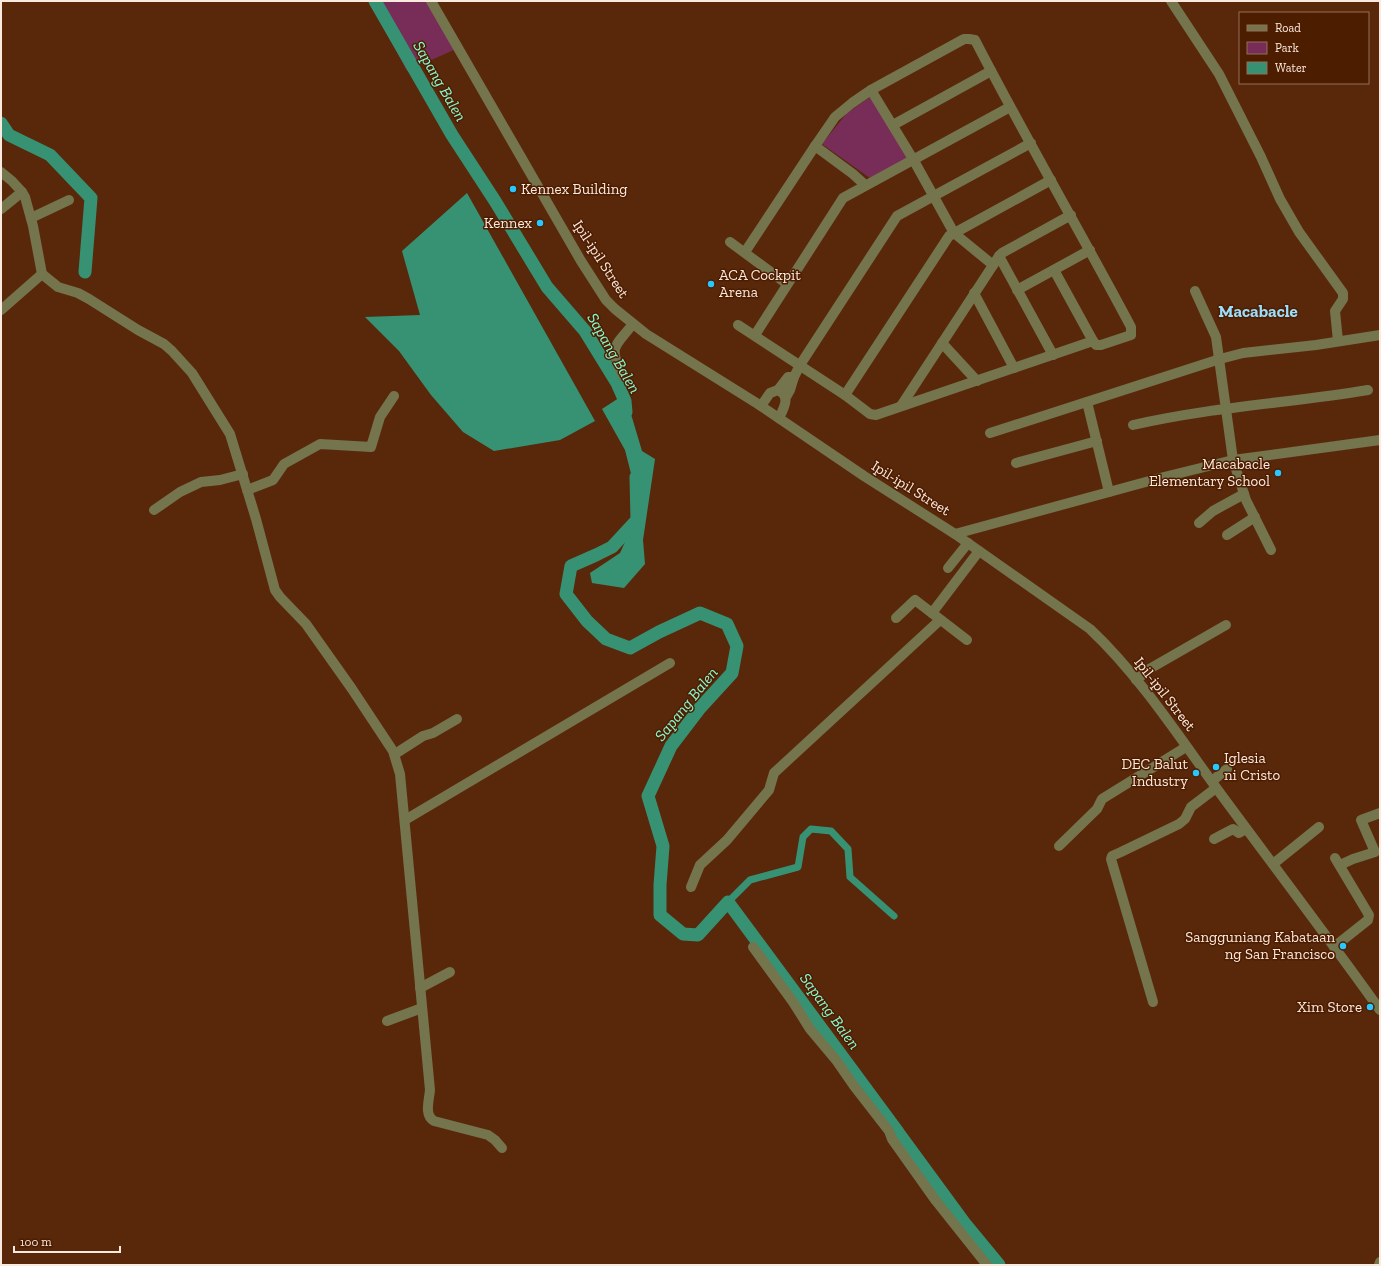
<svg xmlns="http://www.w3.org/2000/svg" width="1381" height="1266" font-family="'Zilla Slab',serif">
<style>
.green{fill:#772d58}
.water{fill:#379274}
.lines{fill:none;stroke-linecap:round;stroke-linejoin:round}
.stream{stroke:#379274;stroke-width:2}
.canal{stroke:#379274;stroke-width:7}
.river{stroke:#379274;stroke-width:13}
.minor{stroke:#74744d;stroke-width:10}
.poi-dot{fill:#28c8ff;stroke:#4d1d00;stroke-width:1.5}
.labels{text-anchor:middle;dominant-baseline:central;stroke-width:3;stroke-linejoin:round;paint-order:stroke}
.poi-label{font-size:15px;fill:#fce9df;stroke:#4d1d00;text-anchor:end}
.street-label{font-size:15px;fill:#fce9df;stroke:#4d1d00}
.water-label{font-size:16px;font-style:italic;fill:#87fbd1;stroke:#4d1d00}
.quarter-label{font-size:17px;font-weight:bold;fill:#9bdffd;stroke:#4d1d00}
</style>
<rect width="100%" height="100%" fill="#59280b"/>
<g class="green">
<path d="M370,1h63l25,47 -51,23z"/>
<path d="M872,96l36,62 -38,20 -48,-34 25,-31z"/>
</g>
<g class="water">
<path d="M467,193l128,228 -35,19 -66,11 -31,-19 -32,-37 -32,-44 -34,-34 55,-2 -18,-64z"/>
<path d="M625,394l17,57 13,8 -12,81 2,24 -21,24 -32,-5 -2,-10 30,-20 20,-44 -15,-59 -23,-41z"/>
</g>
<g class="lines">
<path class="stream" d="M698,935l1,2"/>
<path class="canal" d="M728,902l22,-22 48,-13 5,-30 8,-8 20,2 17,18 2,28 44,39"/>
<g class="river">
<path d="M375,1l77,134 43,66 52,86 38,44 32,52 8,18 1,11"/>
<path d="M1,123l8,12 41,20 41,43 -6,74"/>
<path d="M636,477l1,43 -25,27 -16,8 -25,11 -5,28 21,27 19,18 24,9 29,-16 41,-19 27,11 10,22 -5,27 -32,35 -29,38 -23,50 15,50 -3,39v30l23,19 15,1 30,-33 170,230"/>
<path d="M900,1135l66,90 33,40"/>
</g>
<g class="minor">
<path d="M431,1l150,260 25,39 9,9 31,25 112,70 106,72 91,58 135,95c49,46 90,109 130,164 53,72 108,144 160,217"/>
<path d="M1171,1l48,73 42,83 19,42 19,33 44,61v6l-8,12 3,30"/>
<path d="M871,90l42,69 41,74 39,32"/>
<path d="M893,125l98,-54"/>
<path d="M1,172l11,9 10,11 3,5 8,29 9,48"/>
<path d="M1,209l21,-17"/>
<path d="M31,218l38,-18"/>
<path d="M730,242l57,42"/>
<path d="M745,252l70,-106 38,28 12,11"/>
<path d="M999,256l54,99"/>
<path d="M1054,270l39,71"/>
<path d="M42,274l16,13 20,6 11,6 49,31 26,14 8,7 20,22 38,61 26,85 19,71 5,7 26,27 46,65 41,62 7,23 30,316c-1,11 -6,25 4,31l54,14 7,5 7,8"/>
<path d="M1017,290l73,-40"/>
<path d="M1195,291l21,46 17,123 13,40 25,50"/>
<path d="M974,293l40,75"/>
<path d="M1,310l41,-36"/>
<path d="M738,325l107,70 25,19 6,1 217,-74 3,4h5l30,-10v-8c-51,-96 -106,-190 -156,-287l-6,-1h-5l-93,51 -19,13 -17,14 -20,29"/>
<path d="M755,335l88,-137 167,-91"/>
<path d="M942,343l35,38"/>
<path d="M623,376c-15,-30 -9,-28 10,-52"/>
<path d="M794,377l6,-12 97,-149 134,-73"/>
<path d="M778,390l10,-13h6l-4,13 -4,7"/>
<path d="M845,395l104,-159 102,-56"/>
<path d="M1087,402l22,90"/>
<path d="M761,406l9,-13 8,-3c13,6 6,18 1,28"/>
<path d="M901,406l98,-150 3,-3 69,-38"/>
<path d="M1133,425c78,-18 157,-22 235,-35"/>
<path d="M990,433l230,-74 23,-6 73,-8 64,-10"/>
<path d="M1016,463l81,-22"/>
<path d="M247,490l26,-10 11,-16 36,-20 51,3 9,-30 14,-21"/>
<path d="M154,510l26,-18 21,-10 19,-2 23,-6"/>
<path d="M1199,523l14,-12 31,-17"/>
<path d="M955,534l209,-57 69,-17 147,-20"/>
<path d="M1227,535l28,-18"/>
<path d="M948,568l20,-25"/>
<path d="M932,613l47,-62"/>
<path d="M896,618l19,-18 52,40"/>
<path d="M1136,680l15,-12 75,-43"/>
<path d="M395,754l28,-18 10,-3 24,-14"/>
<path d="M1212,781l15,-12"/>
<path d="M405,820l265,-157"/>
<path d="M1214,839l19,-10 6,4 7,-4"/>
<path d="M1059,846l38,-37 5,-10 84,-52"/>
<path d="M1273,864l46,-37"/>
<path d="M1340,865l13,-6 22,-7 -14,-32 19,-7"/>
<path d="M691,887l9,-22 27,-25 42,-50 5,-17 166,-153"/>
<path d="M753,947l40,55 17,27 26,31 18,26 35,45 3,8 44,62 51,64"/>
<path d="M1334,947l34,-27 1,-5 -34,-57"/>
<path d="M420,988l30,-16"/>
<path d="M1153,1002l-42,-143 1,-3 9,-4 58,-28 6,-5 6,-12 25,-19"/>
<path d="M387,1021l35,-13"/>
<path d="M1379,1265l1,-3"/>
</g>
</g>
<g class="poi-dot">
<circle cx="513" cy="189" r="4"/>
<circle cx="540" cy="223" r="4"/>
<circle cx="711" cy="284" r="4"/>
<circle cx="1278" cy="473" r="4"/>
<circle cx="1216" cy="767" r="4"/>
<circle cx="1196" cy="773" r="4"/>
<circle cx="1343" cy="946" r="4"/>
<circle cx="1370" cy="1007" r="4"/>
</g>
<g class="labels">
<g class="poi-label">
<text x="521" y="189" text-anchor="start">Kennex Building</text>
<text x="532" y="223">Kennex</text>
<text x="719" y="275" text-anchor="start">ACA Cockpit<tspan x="719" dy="17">Arena</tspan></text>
<text x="1270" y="464">Macabacle<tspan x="1270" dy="17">Elementary School</tspan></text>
<text x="1224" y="758" text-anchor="start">Iglesia<tspan x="1224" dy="17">ni Cristo</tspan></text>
<text x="1188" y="764">DEC Balut<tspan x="1188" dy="17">Industry</tspan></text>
<text x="1335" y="937">Sangguniang Kabataan<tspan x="1335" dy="17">ng San Francisco</tspan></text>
<text x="1362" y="1007">Xim Store</text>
</g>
<g class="street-label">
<text transform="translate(601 259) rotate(57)">Ipil-ipil Street</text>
<text transform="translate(911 488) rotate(32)">Ipil-ipil Street</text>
<text transform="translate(1165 694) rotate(52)">Ipil-ipil Street</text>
</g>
<g class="water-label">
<text transform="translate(440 81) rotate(60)">Sapang Balen</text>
<text transform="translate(614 353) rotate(60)">Sapang Balen</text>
<text transform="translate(686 704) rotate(-51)">Sapang Balen</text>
<text transform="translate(830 1011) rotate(54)">Sapang Balen</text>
</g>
<g class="quarter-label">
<text x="1258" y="311">Macabacle</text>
</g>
</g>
<rect width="1381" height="1266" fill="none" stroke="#fce9df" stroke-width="4"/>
<rect x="1239" y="12" width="130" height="72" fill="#4d1d00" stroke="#936f59"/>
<rect x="1247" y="25" width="20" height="6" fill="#74744d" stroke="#936f59"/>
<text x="1275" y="32" font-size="12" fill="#fce9df">Road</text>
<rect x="1247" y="42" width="20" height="12" fill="#772d58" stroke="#936f59"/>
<text x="1275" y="52" font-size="12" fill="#fce9df">Park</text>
<rect x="1247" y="62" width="20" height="12" fill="#379274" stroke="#936f59"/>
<text x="1275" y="72" font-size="12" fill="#fce9df">Water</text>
<path d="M14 1246v6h106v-6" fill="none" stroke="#fce9df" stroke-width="2"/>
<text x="20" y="1246" font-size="12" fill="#fce9df" stroke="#4d1d00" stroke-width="3" paint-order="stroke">100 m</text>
</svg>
